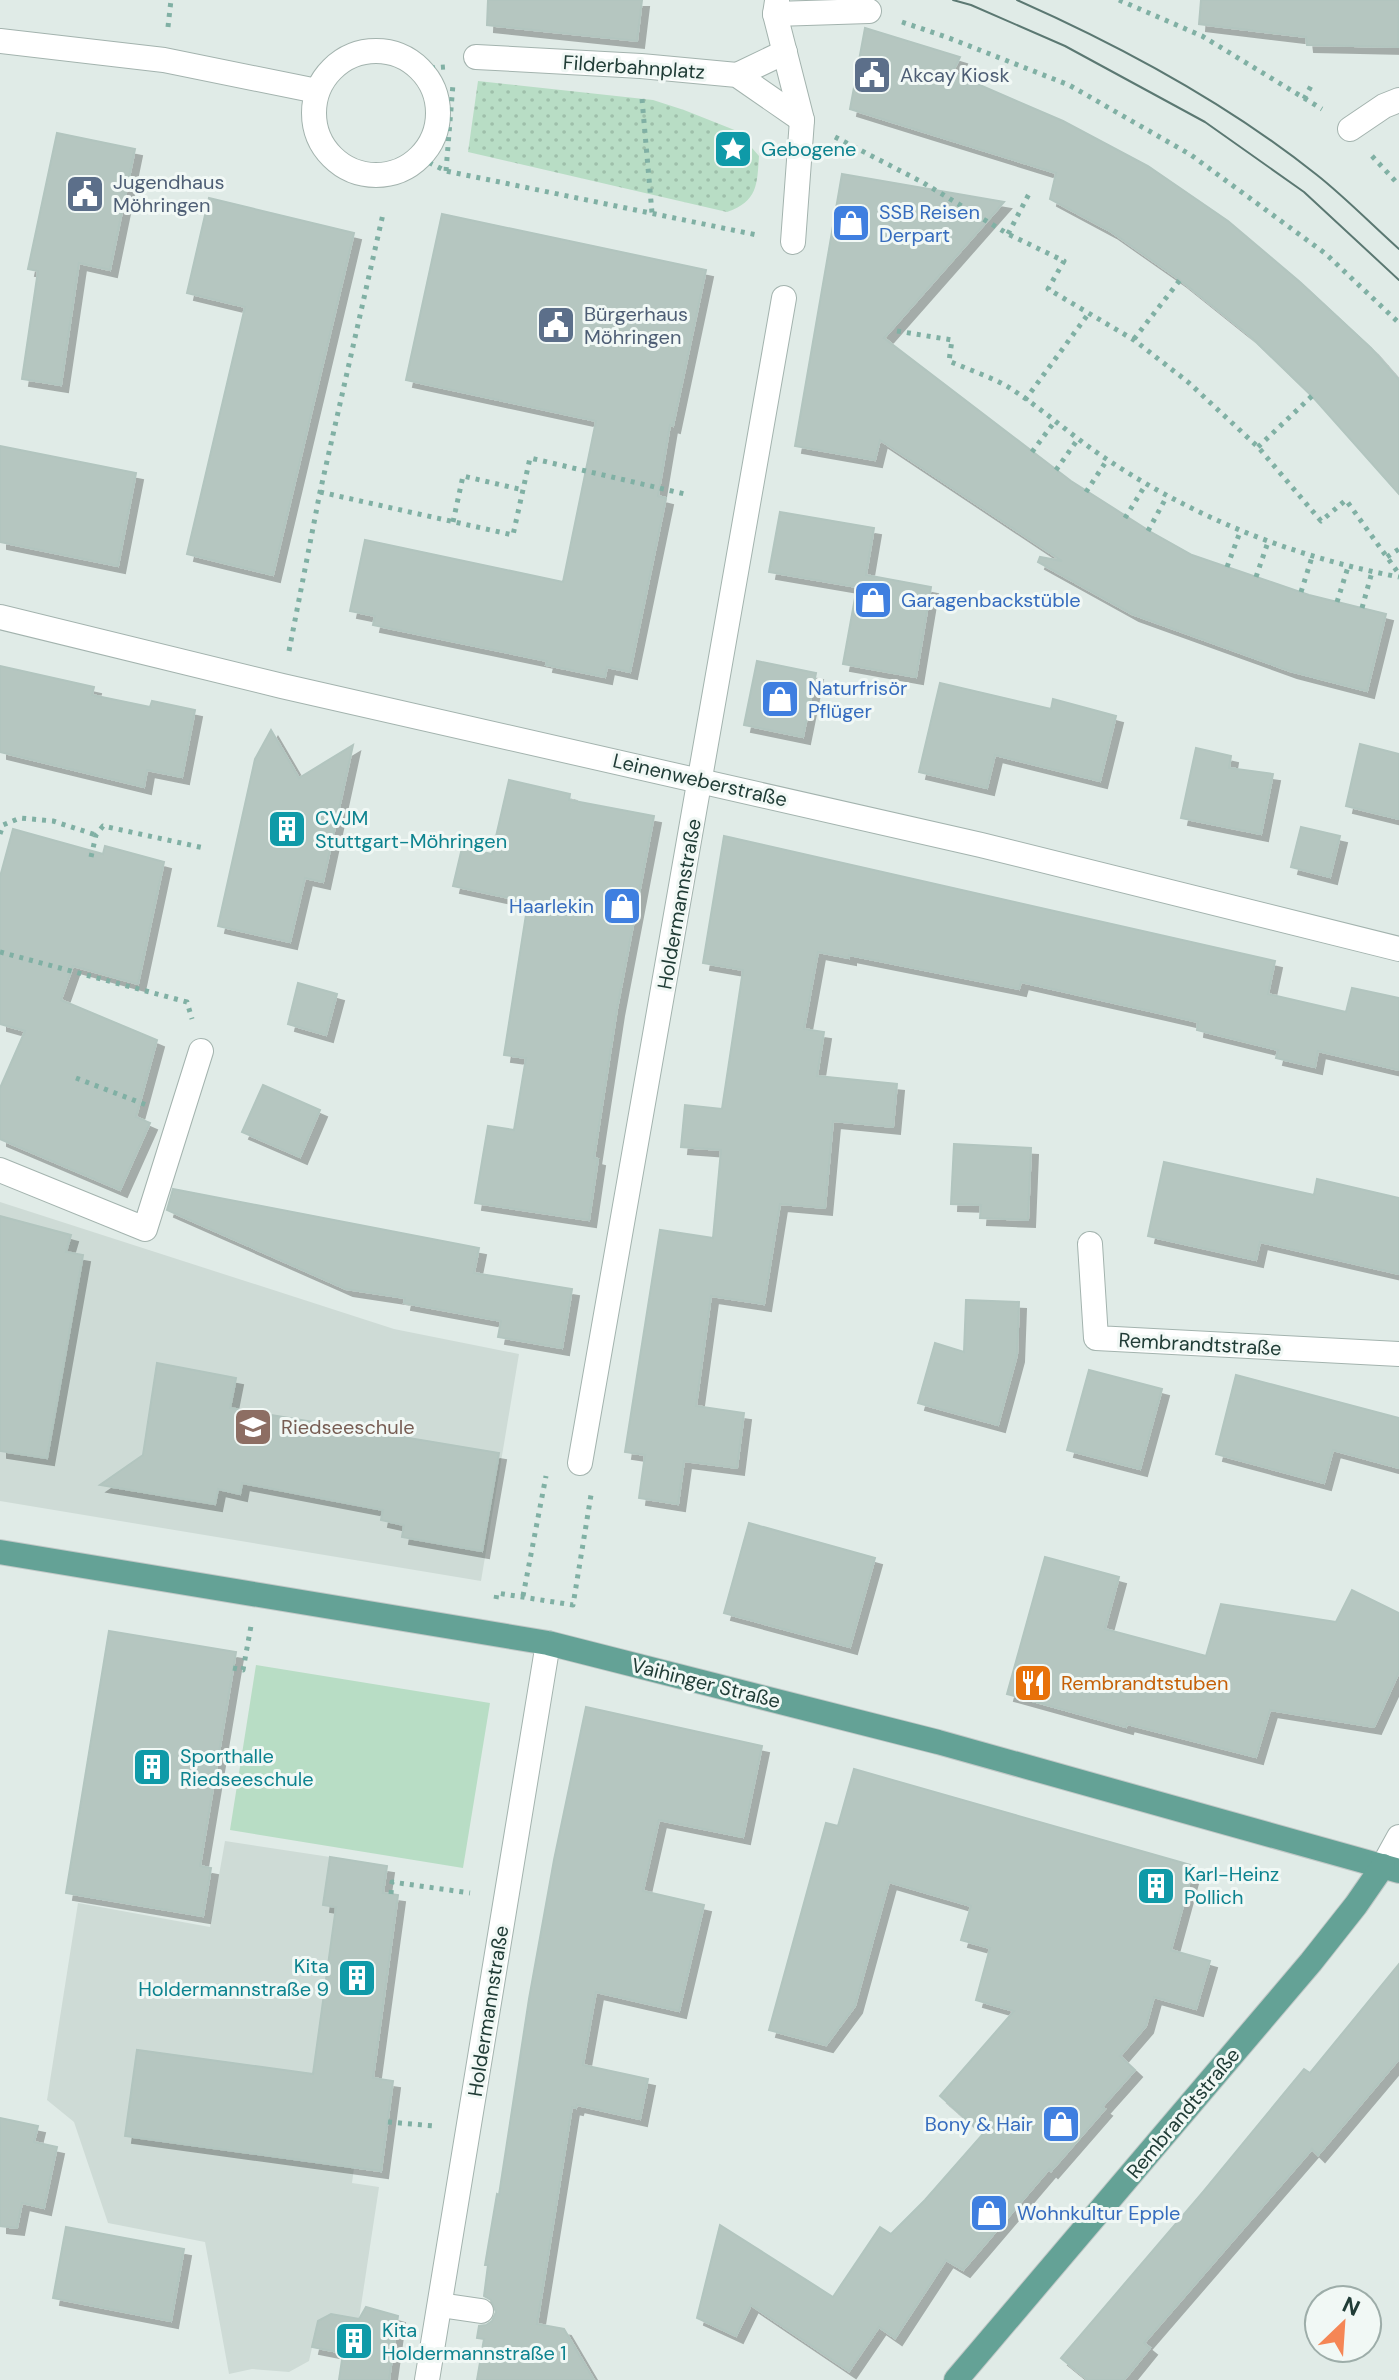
<svg xmlns="http://www.w3.org/2000/svg" width="1399" height="2380" font-family="'DM Sans',sans-serif">
<style>
.built{fill:#cedbd6}
.grass{fill:url(#grass-dots)}
.garden{fill:#b8ddc5}
.building{fill:#b5c6c0;stroke:#b2c5bf;stroke-width:2;filter:url(#shadow)}
.lines{fill:none;stroke-linecap:round;stroke-linejoin:round}
.minor-casing{stroke:#a3b3ae;stroke-width:26}
.major-casing{stroke:#c1c8c7;stroke-width:26}
.path{stroke:#80b0a4;stroke-width:5;stroke-dasharray:4 6;stroke-linecap:butt}
.minor{stroke:#fff;stroke-width:24}
.major{stroke:#64a296;stroke-width:24}
.tram{stroke:#5b7872;stroke-width:2}
.labels{text-anchor:middle;dominant-baseline:central;stroke-width:6;stroke-linejoin:round;paint-order:stroke}
.street-label{font-size:20px;fill:#203c36;stroke:#f1f8f5}
.service-label{font-size:20px;fill:#4e5e75;stroke:#f1f8f5;text-anchor:start}
.culture-label{font-size:20px;fill:#0d838f;stroke:#f1f8f5;text-anchor:start}
.shop-label{font-size:20px;fill:#366cbe;stroke:#f1f8f5;text-anchor:start}
.education-label{font-size:20px;fill:#785e54;stroke:#f1f8f5;text-anchor:start}
.food-label{font-size:20px;fill:#c56008;stroke:#f1f8f5;text-anchor:start}
</style>
<defs>
<pattern id="grass-dots" width="8" height="8" patternUnits="userSpaceOnUse" patternTransform="scale(2)"><rect width="8" height="8" fill="#b8ddc5"/><path d="M2 2h.1M6 6h.1" fill="none" stroke="#9ebfaa" stroke-width="1.8" stroke-linecap="round"/></pattern>
<filter id="shadow"><feDropShadow dx="7" dy="7" stdDeviation="0" flood-color="#0004"/></filter>
</defs>
<rect width="100%" height="100%" fill="#e0ebe7"/>
<g class="built">
<path d="M0,1202l394,127 125,25 -38,227 -481,-80z"/>
<path d="M225,1841l105,16 -7,48 13,2 -23,167 -176,-24 -12,85 229,33 -2,15 27,4 -20,132 -28,-5 -13,7 -9,40 -20,11 -37,-3 -23,5 -24,-132 -97,-19 -34,-101 -27,-22 31,-197 132,24z"/>
</g>
<path class="grass" d="M478,81l175,19 31,10 53,21 22,25c-2,29 -1,45 -32,56l-259,-60z"/>
<path class="garden" d="M256,1665l234,38 -27,165 -233,-38z"/>
<g class="building">
<path d="M488,0h154l-5,41 -150,-16z"/>
<path d="M1201,0h198l-1,47 -91,-2 -1,-8 -107,-13z"/>
<path d="M865,28l95,29 -8,16 111,48 85,45 80,55 72,61 71,66 28,32v114l-87,-98 -62,-60 -70,-56 -70,-49 -60,-32 6,-26 -206,-64z"/>
<path d="M57,133l78,16 -25,121 -31,-7 -18,122 -39,-6 16,-108 -10,-2z"/>
<path d="M842,174l162,28 -120,136 187,143 80,51 41,23 82,28 35,12 77,19 -19,77 -77,-20 -158,-57 -94,-52 2,-5 22,4 -182,-121 -5,20 -80,-14z"/>
<path d="M209,198l145,35 -81,342 -86,-21 58,-247 -58,-14z"/>
<path d="M442,214l264,56 -33,156 -3,-1 -12,71 8,2 -36,174 -23,-5 -2,10 -59,-12 1,-4 -174,-36 2,-9 -25,-5 15,-71 198,42 33,-161 -190,-41z"/>
<path d="M0,446l136,27 -18,93 -118,-24z"/>
<path d="M780,512l94,16 -8,47 65,12 -15,90 -73,-13 14,-77 -88,-15z"/>
<path d="M757,661l59,12 -13,64 -59,-12z"/>
<path d="M0,666l94,21 -2,8 58,12 2,-6 43,9 -13,67 -35,-7 -3,17 -144,-35z"/>
<path d="M940,683l111,26 2,-10 63,17 -16,65 -105,-26 -8,33 -68,-16z"/>
<path d="M271,730l28,48 54,-33 -30,137 -18,-4 -15,64 -72,-16 37,-167z"/>
<path d="M1360,744l39,10v65l-53,-13z"/>
<path d="M1196,748l35,8 -2,12 44,6 -12,60 -80,-16z"/>
<path d="M509,780l61,14 -1,6 85,16 -37,193 -23,149 4,1 -9,61 -114,-17 13,-77 26,4 12,-72 -22,-3 24,-153 -75,-16 9,-38 30,6z"/>
<path d="M1301,827l39,9 -10,41 -39,-10z"/>
<path d="M13,829l90,25 2,-8 59,16 -26,122 -65,-18 -12,34 96,40 -21,77 14,6 -30,67 -120,-51v-51l25,-57 -25,-7v-147z"/>
<path d="M724,836l551,125 -7,33 78,18 6,-24 47,10v72l-81,-19 -3,16 -39,-9 2,-8 -81,-20 1,-8 -39,-9 -138,-31 -2,7 -170,-34v3l-31,-6 -14,77 20,3 -7,44 80,8 -4,43 -60,-6 -8,87 -45,-4 -16,100 -53,-8 -15,110 48,7 -7,55 -53,-7 -6,43 -39,-6 6,-43 -20,-3 35,-222 53,8 8,-88 -40,-3 4,-42 37,4 21,-139 -40,-7z"/>
<path d="M298,983l39,11 -11,41 -38,-11z"/>
<path d="M263,1085l57,25 -20,47 -58,-25z"/>
<path d="M954,1144l77,4 -3,72 -48,-2 1,-13 -30,-1z"/>
<path d="M1164,1162l150,33 3,-16 82,19v76l-139,-32 -4,18 -108,-24z"/>
<path d="M173,1189l306,59 -5,25 98,16 -10,59 -64,-11 3,-16 -97,-18 1,-5 -59,-9 -179,-79z"/>
<path d="M0,1216l71,19 -5,17 17,3 -36,203 -47,-7z"/>
<path d="M966,1300l53,2 -2,53 -19,70 -80,-22 17,-60 29,9z"/>
<path d="M157,1363l79,15 -6,30 269,45 -17,98 -80,-14 2,-12 -23,-5 2,-10 -141,-27 -2,11 -22,-5 -3,15 -115,-19 43,-30z"/>
<path d="M1089,1370l73,19 -22,80 -73,-19z"/>
<path d="M1236,1375l163,43v50l-66,-18 -9,33 -108,-29z"/>
<path d="M749,1523l126,35 -25,89 -126,-34z"/>
<path d="M1045,1557l74,20 -14,52 101,27 15,-52 115,18 16,-32 47,23v59l-25,55 -104,-17 -14,47 -129,-33 -1,3 -119,-33z"/>
<path d="M109,1631l127,21 -36,214 11,2 -8,48 -137,-23z"/>
<path d="M586,1707l176,39 -19,91 -84,-17 -16,71 61,14 -25,106 -83,-19 -13,73 65,14 -8,40 -63,-14 -1,3 -4,-1 -35,217 27,5 30,51h-117l7,-41 -7,-1 2,-12 7,-1 6,-4 4,-9 -5,-12 -7,-4 4,-31h-3l12,-71 2,1 30,-196 25,-139z"/>
<path d="M854,1769l340,97 -23,84 39,11 -14,48 -42,-12 -8,29 -26,30 15,14 -33,37 3,2 -54,62 -2,-2 -86,101 -17,-10 -51,78 -16,-11 -30,44 -98,-66 -15,31 -39,-18 23,-93 113,72 47,-70 11,7 34,-34 58,-66 -43,-38 74,-85 -38,-11 14,-52 -29,-8 10,-34 -82,-24 -34,124 -29,39 -57,-15 57,-207 12,3z"/>
<path d="M330,1857l57,9 -4,27 15,2 -25,183 20,3 -12,90 -256,-35 12,-86 176,24 23,-167 -13,-2z"/>
<path d="M1399,1964v95l-81,96 -6,-6 -168,194 6,5 -26,32h-36l-27,-22 142,-166 101,-123 6,4z"/>
<path d="M0,2118l38,8 -4,16 23,5 -13,61 -22,-5 -5,25 -17,-2z"/>
<path d="M66,2227l118,22 -13,72 -118,-23z"/>
<path d="M366,2307l32,9 -9,64h-50l4,-27 -31,-6 6,-26 13,-7 28,5z"/>
</g>
<g class="lines">
<g class="minor-casing">
<g id="minor">
<path d="M777,1l-2,13 27,106 -9,122"/>
<path d="M775,14l94,-3"/>
<path d="M0,41l164,19 153,31"/>
<circle cx="376" cy="113" r="62"/>
<path d="M476,57l165,9 96,9 65,45"/>
<path d="M737,75l48,-23"/>
<path d="M1350,129l34,-23 15,-6"/>
<path d="M0,617l282,69 699,159 418,104"/>
<path d="M0,1170l145,59 56,-178"/>
<path d="M1090,1244l6,94 303,16"/>
<path d="M580,1463l204,-1165"/>
<path d="M1383,1866l16,-29"/>
<path d="M440,2305l41,6"/>
<path d="M427,2380l121,-737"/>
</g>
</g>
<g class="major-casing">
<g id="major">
<path d="M0,1552l548,91 390,99 461,129"/>
<path d="M956,2380l355,-418 45,-57 27,-39"/>
</g>
</g>
<g class="path">
<path d="M1119,0l83,36 120,73"/>
<path d="M902,22l47,16 120,47 122,70 135,99 73,69"/>
<path d="M168,27l3,-27"/>
<path d="M421,69l24,-2"/>
<path d="M642,99l10,114"/>
<path d="M1304,99l7,-13"/>
<path d="M835,137l87,45 86,52 56,27 -16,28 86,51 54,42 70,65 63,74 25,-21 53,74"/>
<path d="M1372,156l27,29"/>
<path d="M420,158l26,13 311,64"/>
<path d="M446,171l7,-87"/>
<path d="M1008,234l23,-44"/>
<path d="M897,331l55,9 -3,21c20,9 43,16 61,27 34,22 64,50 98,72 89,59 186,97 291,117"/>
<path d="M1134,339l46,-59"/>
<path d="M1025,400l64,-87"/>
<path d="M1258,447l54,-51"/>
<path d="M1032,452l23,-31"/>
<path d="M1056,470l22,-31"/>
<path d="M320,492l193,43 17,-77 155,36"/>
<path d="M1086,492l21,-32"/>
<path d="M1125,518l21,-34"/>
<path d="M453,522l10,-46 60,14"/>
<path d="M1148,531l19,-35"/>
<path d="M1387,557l12,-8"/>
<path d="M1227,567l13,-35"/>
<path d="M1256,577l12,-35"/>
<path d="M1301,592l11,-35"/>
<path d="M1337,602l11,-35"/>
<path d="M1362,608l10,-36"/>
<path d="M289,651l31,-159 63,-278"/>
<path d="M0,834l3,-9 17,-7 33,3 43,14"/>
<path d="M91,857l5,-22 7,-9 101,22"/>
<path d="M0,952l187,50 5,17"/>
<path d="M76,1078l73,28"/>
<path d="M523,1596l23,-120"/>
<path d="M496,1599l1,-6 76,12 18,-110"/>
<path d="M233,1668l10,2 8,-44"/>
<path d="M391,1894l1,-12 78,11"/>
<path d="M388,2122l47,4"/>
</g>
<use href="#minor" class="minor"/>
<use href="#major" class="major"/>
<g class="tram">
<path d="M953,0l18,5 94,41 140,76 99,70 95,88"/>
<path d="M1017,0c106,47 210,103 300,175 29,23 55,50 82,74"/>
</g>
</g>
<defs>
<g id="civic-square" transform="scale(2)"><rect x="-9" y="-9" width="18" height="18" rx="4" fill="#5c6f8a" stroke="#f1f8f5"/><path d="M-.6-6.5H3V-4.5H.6V-3L4-1V1h2V6H-6V1h2V-1L-.6-3ZM-1.2 2.5V6h2.4V2.5Z" fill="#fff"/></g>
<g id="sight-square" transform="scale(2)"><rect x="-9" y="-9" width="18" height="18" rx="4" fill="#0f9aa8" stroke="#f1f8f5"/><path d="M0-6L1.8-2.2L6-1.7L2.9 1.2L3.7 5.4L0 3.3L-3.7 5.4L-2.9 1.2L-6-1.7L-1.8-2.2Z" fill="#fff"/></g>
<g id="shop-square" transform="scale(2)"><rect x="-9" y="-9" width="18" height="18" rx="4" fill="#3f7fe0" stroke="#f1f8f5"/><path d="M-5-2.5h2.3a2.7 3.5 0 0 1 5.4 0H5L5.5 6h-11ZM-1.5-2.5h3a1.5 2.3 0 0 0-3 0Z" fill="#fff"/></g>
<g id="building-square" transform="scale(2)"><rect x="-9" y="-9" width="18" height="18" rx="4" fill="#0f9aa8" stroke="#f1f8f5"/><path d="M-4-6H4V6H1V3H-1V6H-4ZM-2.5-4.3h1.7v1.8h-1.7ZM.8-4.3h1.7v1.8H.8ZM-2.5-1h1.7V.8h-1.7ZM.8-1h1.7V.8H.8Z" fill="#fff"/></g>
<g id="school-square" transform="scale(2)"><rect x="-9" y="-9" width="18" height="18" rx="4" fill="#8d6e63" stroke="#f1f8f5"/><path d="M0-5L7-2L0 1L-7-2ZM-4 1L0 2.5L4 1V4Q0 6-4 4Z" fill="#fff"/></g>
<g id="restaurant-square" transform="scale(2)"><rect x="-9" y="-9" width="18" height="18" rx="4" fill="#e8710a" stroke="#f1f8f5"/><path d="M-5-6h1v4h1v-4h1v4h1v-4h1v5L-1.5 .5V6h-2V.5L-5-1ZM5-6V6H3V1.5H1.5Q1.5-4 5-6Z" fill="#fff"/></g>
</defs>
<g fill-rule="evenodd">
<use href="#civic-square" x="872" y="75"/>
<use href="#sight-square" x="733" y="149"/>
<use href="#civic-square" x="85" y="194"/>
<use href="#shop-square" x="851" y="223"/>
<use href="#civic-square" x="556" y="325"/>
<use href="#shop-square" x="873" y="600"/>
<use href="#shop-square" x="780" y="699"/>
<use href="#building-square" x="287" y="829"/>
<use href="#shop-square" x="622" y="906"/>
<use href="#school-square" x="253" y="1427"/>
<use href="#restaurant-square" x="1033" y="1683"/>
<use href="#building-square" x="152" y="1767"/>
<use href="#building-square" x="1156" y="1886"/>
<use href="#building-square" x="357" y="1978"/>
<use href="#shop-square" x="1061" y="2124"/>
<use href="#shop-square" x="989" y="2213"/>
<use href="#building-square" x="354" y="2341"/>
</g>
<g class="labels">
<g class="street-label">
<text transform="translate(634 67) rotate(4)">Filderbahnplatz</text>
<text transform="translate(700 780) rotate(13)">Leinenweberstraße</text>
<text transform="translate(679 904) rotate(-80)">Holdermannstraße</text>
<text transform="translate(1200 1344) rotate(3)">Rembrandtstraße</text>
<text transform="translate(706 1683) rotate(14)">Vaihinger Straße</text>
<text transform="translate(488 2011) rotate(-81)">Holdermannstraße</text>
<text transform="translate(1183 2113) rotate(-50)">Rembrandtstraße</text>
</g>
<g class="service-label">
<text x="900" y="75">Akcay Kiosk</text>
<text x="113" y="182">Jugendhaus<tspan x="113" dy="23">Möhringen</tspan></text>
<text x="584" y="314">Bürgerhaus<tspan x="584" dy="23">Möhringen</tspan></text>
</g>
<g class="culture-label">
<text x="761" y="149">Gebogene</text>
<text x="315" y="818">CVJM<tspan x="315" dy="23">Stuttgart-Möhringen</tspan></text>
<text x="180" y="1756">Sporthalle<tspan x="180" dy="23">Riedseeschule</tspan></text>
<text x="1184" y="1874">Karl-Heinz<tspan x="1184" dy="23">Pollich</tspan></text>
<text x="329" y="1966" text-anchor="end">Kita<tspan x="329" dy="23">Holdermannstraße 9</tspan></text>
<text x="382" y="2330">Kita<tspan x="382" dy="23">Holdermannstraße 1</tspan></text>
</g>
<g class="shop-label">
<text x="879" y="212">SSB Reisen<tspan x="879" dy="23">Derpart</tspan></text>
<text x="901" y="600">Garagenbackstüble</text>
<text x="808" y="688">Naturfrisör<tspan x="808" dy="23">Pflüger</tspan></text>
<text x="594" y="906" text-anchor="end">Haarlekin</text>
<text x="1033" y="2124" text-anchor="end">Bony &amp; Hair</text>
<text x="1017" y="2213">Wohnkultur Epple</text>
</g>
<g class="education-label">
<text x="281" y="1427">Riedseeschule</text>
</g>
<g class="food-label">
<text x="1061" y="1683">Rembrandtstuben</text>
</g>
</g>
<g transform="translate(1343 2324) rotate(25)"><circle r="38" fill="#f1f8f5" stroke="#9dada9" stroke-width="2"/>
<path d="M0-6L14 30L0 20L-14 30Z" fill="#f58655"/>
<text y="-12" font-size="22" font-weight="bold" text-anchor="middle" fill="#203c36">N</text>
</g>
</svg>
